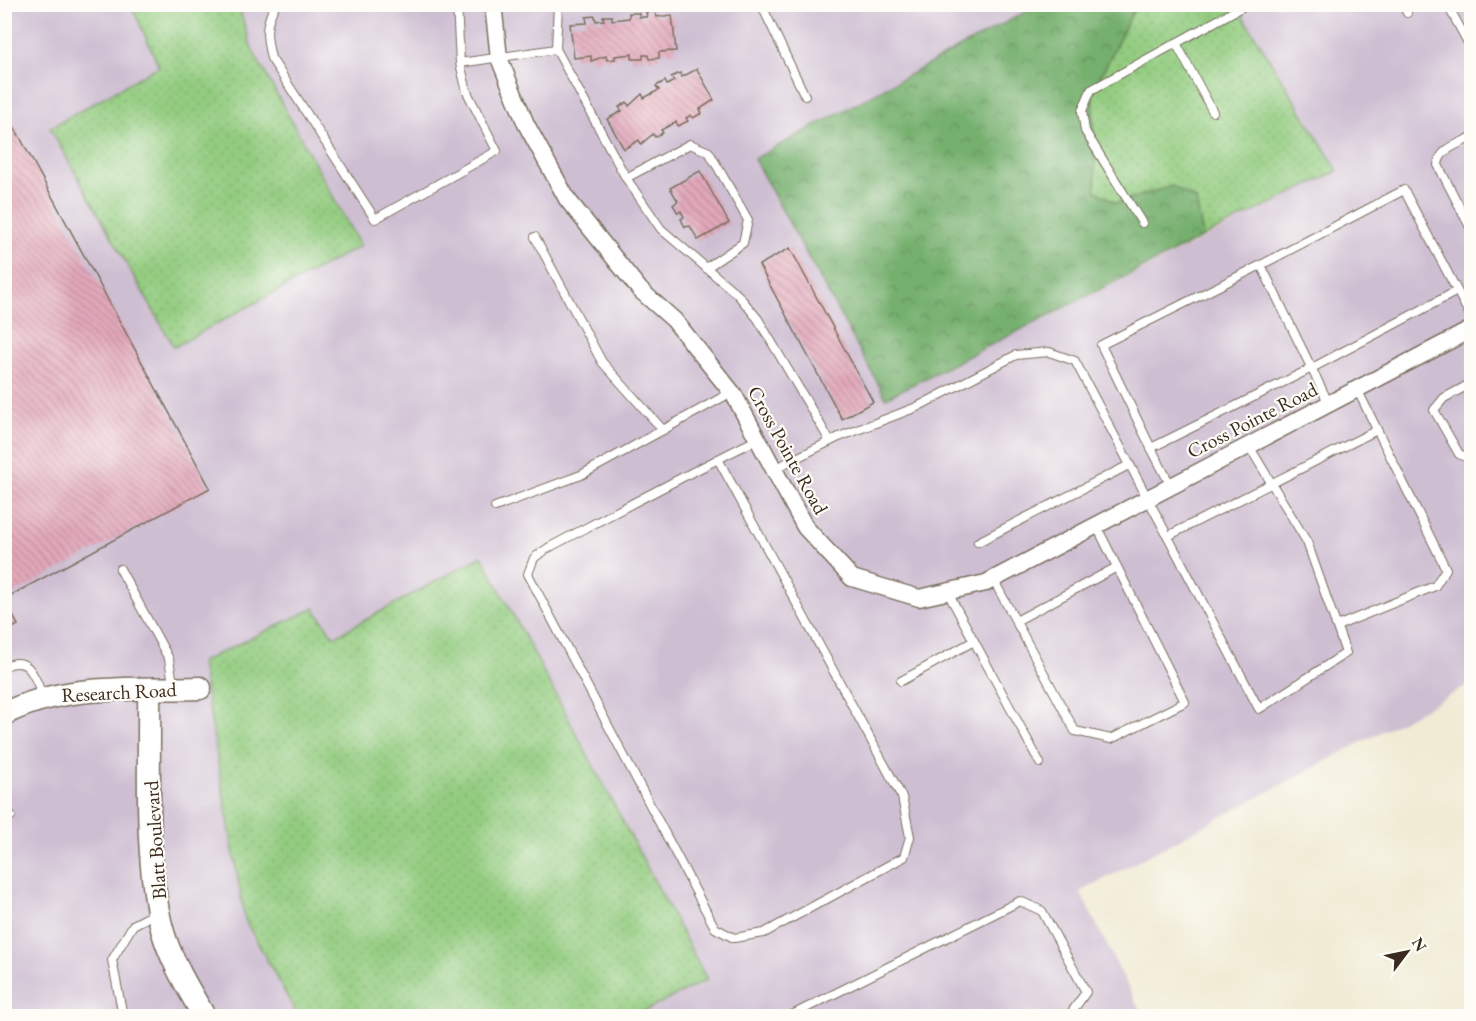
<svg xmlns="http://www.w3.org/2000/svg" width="1476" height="1021" font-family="'EB Garamond',serif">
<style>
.industrial{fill:#cebed2}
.grass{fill:url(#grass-dots);stroke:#677b4f;stroke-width:1.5}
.forest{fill:url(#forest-crowns);stroke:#586d46;stroke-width:1.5}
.building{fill:url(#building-back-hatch)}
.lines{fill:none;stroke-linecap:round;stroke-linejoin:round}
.lane-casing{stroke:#7a6e5e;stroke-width:10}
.street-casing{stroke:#7a6e5e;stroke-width:19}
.secondary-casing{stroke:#7a6e5e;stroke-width:25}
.lane{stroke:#fff;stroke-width:8}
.street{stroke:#fff;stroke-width:16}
.secondary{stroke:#fff;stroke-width:22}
.labels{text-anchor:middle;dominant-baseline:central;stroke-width:4.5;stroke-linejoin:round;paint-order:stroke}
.street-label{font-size:20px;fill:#3b2a1e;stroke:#fdfcf7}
</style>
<defs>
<pattern id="grass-dots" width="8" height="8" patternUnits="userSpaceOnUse" patternTransform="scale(1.5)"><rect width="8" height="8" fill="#93cc80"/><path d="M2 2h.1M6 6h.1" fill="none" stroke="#80af6e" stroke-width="1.8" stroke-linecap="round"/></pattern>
<pattern id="forest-crowns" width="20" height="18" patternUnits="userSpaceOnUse" patternTransform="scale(1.5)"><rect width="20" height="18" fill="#76b06e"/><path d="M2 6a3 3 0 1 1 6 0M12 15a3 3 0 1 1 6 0" fill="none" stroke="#628f5a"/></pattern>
<pattern id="building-back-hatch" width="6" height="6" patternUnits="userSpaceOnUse" patternTransform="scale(1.5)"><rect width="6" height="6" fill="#e3a9bb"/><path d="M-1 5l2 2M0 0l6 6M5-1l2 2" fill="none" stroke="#b98a97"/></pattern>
</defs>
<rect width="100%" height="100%" fill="#fdfcf7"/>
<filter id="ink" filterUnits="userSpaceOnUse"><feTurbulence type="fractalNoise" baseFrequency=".0167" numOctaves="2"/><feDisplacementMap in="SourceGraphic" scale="12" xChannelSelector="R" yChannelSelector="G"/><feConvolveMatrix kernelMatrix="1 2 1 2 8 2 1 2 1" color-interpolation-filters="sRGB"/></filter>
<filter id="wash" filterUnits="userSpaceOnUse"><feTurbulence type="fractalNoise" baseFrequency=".008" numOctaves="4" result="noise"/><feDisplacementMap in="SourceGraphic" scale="24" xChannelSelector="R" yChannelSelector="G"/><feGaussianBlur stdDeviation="1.35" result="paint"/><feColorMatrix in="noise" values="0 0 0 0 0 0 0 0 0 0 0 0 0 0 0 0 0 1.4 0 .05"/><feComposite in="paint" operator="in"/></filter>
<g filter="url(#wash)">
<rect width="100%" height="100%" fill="#f0ebd4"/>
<path class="industrial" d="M5,5h126l29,60 92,-16 -14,-44h800l-284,154 132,239 452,-227 -102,-166h235v679l-391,208 63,124h-508l71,-36 -224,-423 -148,80 -89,283 53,96h-293z"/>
<g class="grass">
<path d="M131,5h107l14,44 108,197 -186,101 -124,-219 109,-62z"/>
<path d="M1136,5h100l102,166 -135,66 -7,-37 -24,-14 -56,17 -20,-12 -4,-97z"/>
<path d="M482,556l225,424 -72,36h-337l-53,-96 -44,-258 113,-54 20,29z"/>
</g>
<path class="forest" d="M1038,5h98l-44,89 4,97 20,12 56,-17 24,14 7,37 -317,161 -132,-239z"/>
<g id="blocks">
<g class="building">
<path d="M655,11l1,6 16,-2 4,36 -17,1v6l-10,1 -1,-4h-5v4h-11v-5l-17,2v3l-8,1 -1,-4 -15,5v-5l-17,2 -4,-34 17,-1 -1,-6 9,-1 1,5 8,-1 -1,-4h9v4l17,-2v-5h10v4h8l-1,-5z"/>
<path d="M697,69l17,31 -14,9 2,4 -9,5 -2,-3 -5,3 2,3 -10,5 -2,-4 -15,8 2,3 -8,4 -2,-3 -12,10 -2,-4 -15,9 -17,-30 15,-8 -3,-4 8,-5 2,4 13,-12 2,4 15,-8 -3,-4 9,-5 2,4 7,-4 -3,-4 9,-4 2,4z"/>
<path d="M4,108l206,380 -206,111z"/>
<path d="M700,171l29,52 -31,17 -8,-14 -5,1 -4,-8 3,-2 -3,-6 -3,2 -5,-8 5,-4 -8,-13z"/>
<path d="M790,248l83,154 -31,17 -83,-154z"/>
<path d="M4,600l14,25 -14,7z"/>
</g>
</g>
</g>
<g filter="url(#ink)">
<use href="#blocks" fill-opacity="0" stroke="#7a6e5e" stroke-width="1.5"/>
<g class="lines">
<g class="lane-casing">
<g id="lane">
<path d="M276,4c-12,20 -10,33 -5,54l104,161 122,-68 -30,-59 -7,-29 -3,-59"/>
<path d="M761,4l44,92"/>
<path d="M1403,4l4,9"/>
<path d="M1447,4l25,46"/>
<path d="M1176,43l37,69"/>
<path d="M556,49l2,-45"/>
<path d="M460,63l96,-14 70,129 35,51 77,66 20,24 72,122"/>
<path d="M1472,137c-13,7 -33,12 -34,28l34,66"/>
<path d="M626,178l64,-34 19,8 39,68 -5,23 -37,25"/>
<path d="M1142,223l-57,-92 -3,-20 9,-21 156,-86"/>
<path d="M535,237l67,125 61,68"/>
<path d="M1472,383l-28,15 -10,12 25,44 13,6"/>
<path d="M1329,404l-68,-139 143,-75 68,129"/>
<path d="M1151,448l-50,-103 160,-80"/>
<path d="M718,459l184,338 8,40 -6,20 -140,76 -30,5 -19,-10 -187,-354 6,-16 14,-10c70,-37 139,-74 210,-109"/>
<path d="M774,469l65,-32 78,-30 99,-52 33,-3 26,9 184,348 87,-56 -39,-111 -58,-96"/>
<path d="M1171,486l-20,-38 161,-80 145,-77"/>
<path d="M495,507l86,-32 151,-83"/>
<path d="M1168,536l209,-106"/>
<path d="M978,542l151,-77"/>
<path d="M120,569l49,90 5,30"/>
<path d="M993,579l82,152 36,8 74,-37 -89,-177"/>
<path d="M947,591l93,172"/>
<path d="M1016,621l101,-54"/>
<path d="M1337,626l98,-40 11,-17 -89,-180"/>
<path d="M4,667c25,-14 31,11 39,30"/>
<path d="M901,681l73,-40"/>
<path d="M4,821l7,-5"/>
<path d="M123,1016l-11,-56 21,-35 23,-12"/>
<path d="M790,1016l230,-115 22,10 44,81 -17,24"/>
</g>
</g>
<g class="street-casing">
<path id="street" d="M493,4l6,54 27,66 41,75 73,91 34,30 60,75 71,132 47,51 67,20 67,-15 486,-254"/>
</g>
<g class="secondary-casing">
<g id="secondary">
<path d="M149,690c1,73 -5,169 13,239 9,32 26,59 42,87"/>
<path d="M4,714c61,-31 130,-24 196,-26"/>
</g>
</g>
<use href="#lane" class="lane"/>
<use href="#street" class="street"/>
<use href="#secondary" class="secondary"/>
</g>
</g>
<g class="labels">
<g class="street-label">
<text transform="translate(1252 420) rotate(-27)">Cross Pointe Road</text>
<text transform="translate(788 450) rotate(61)">Cross Pointe Road</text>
<text transform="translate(119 692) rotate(-3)">Research Road</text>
<text transform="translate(155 840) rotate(-94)">Blatt Boulevard</text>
</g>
</g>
<rect width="1476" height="1021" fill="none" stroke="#fdfcf7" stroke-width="24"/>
<g transform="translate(1407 952) rotate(58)" stroke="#fdfcf7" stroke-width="4.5" paint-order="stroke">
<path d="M0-4.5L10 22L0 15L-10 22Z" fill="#3b2a1e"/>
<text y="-9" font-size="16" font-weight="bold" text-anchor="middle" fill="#3b2a1e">N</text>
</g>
</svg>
